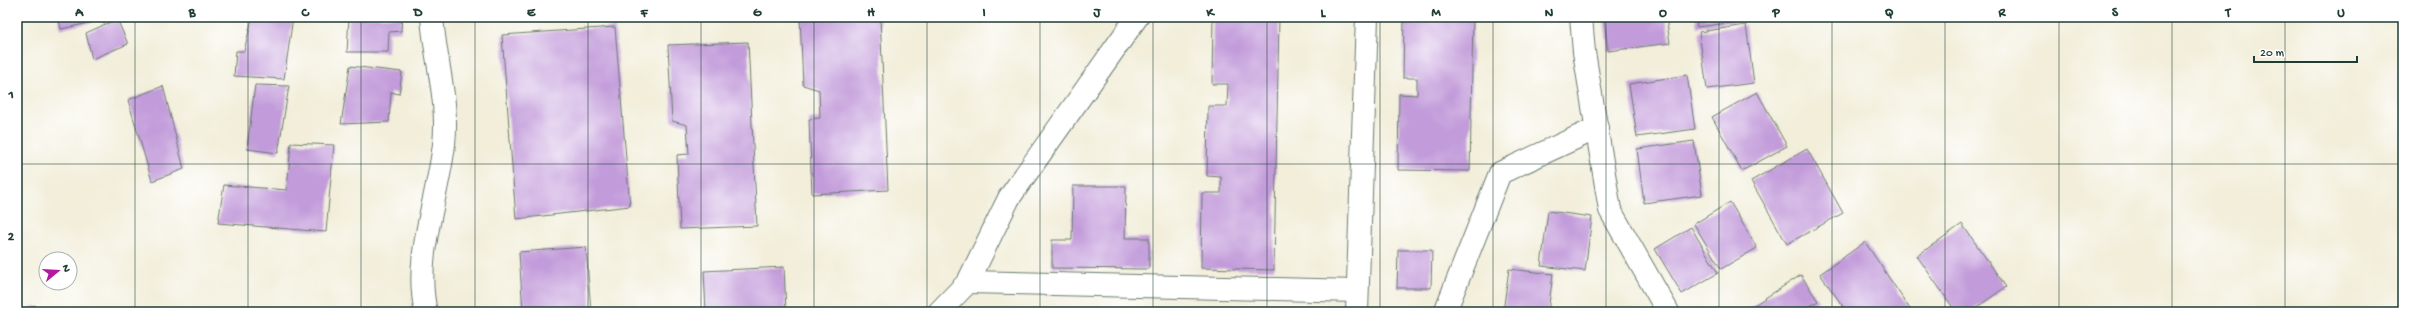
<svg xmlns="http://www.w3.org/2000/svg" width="2420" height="329" font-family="'Gochi Hand',sans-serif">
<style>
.building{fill:#c29bda}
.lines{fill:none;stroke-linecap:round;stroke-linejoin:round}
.minor-casing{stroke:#697b6e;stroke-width:24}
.minor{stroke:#fff;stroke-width:22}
.grid{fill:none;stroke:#1f3d34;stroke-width:1;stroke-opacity:0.55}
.neatline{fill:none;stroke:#1f3d34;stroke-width:1.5}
.grid-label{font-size:13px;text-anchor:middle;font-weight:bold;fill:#1f3d34}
</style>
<rect width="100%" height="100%" fill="#fff"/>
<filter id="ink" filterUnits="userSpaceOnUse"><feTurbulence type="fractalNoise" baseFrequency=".025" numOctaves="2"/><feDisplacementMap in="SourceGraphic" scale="8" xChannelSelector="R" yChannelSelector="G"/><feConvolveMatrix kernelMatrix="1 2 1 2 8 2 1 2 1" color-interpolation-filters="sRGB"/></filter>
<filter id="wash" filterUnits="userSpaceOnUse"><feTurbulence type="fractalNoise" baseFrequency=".012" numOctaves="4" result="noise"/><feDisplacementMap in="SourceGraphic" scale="16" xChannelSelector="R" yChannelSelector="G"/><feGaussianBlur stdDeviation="0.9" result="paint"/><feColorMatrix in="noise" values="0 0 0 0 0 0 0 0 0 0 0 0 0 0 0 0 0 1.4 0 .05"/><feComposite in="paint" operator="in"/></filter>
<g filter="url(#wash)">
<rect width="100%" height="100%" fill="#f2eeda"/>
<g id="blocks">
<g class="building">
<path d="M58,17h34l1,5 -32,7z"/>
<path d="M268,17h25l-9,62 -50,-3 2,-25h8l8,-32h16z"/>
<path d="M349,17h53l-1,14 -12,1 -1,20h-41z"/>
<path d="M800,17h80l8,173 -76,4 -3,-75 11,-1 -1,-28 -16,-5z"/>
<path d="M1213,17h66l-5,253 -73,-2 1,-75h19v-16l-14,-1 1,-70h19l1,-22h-16z"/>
<path d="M1404,17h69l-3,154 -72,-1 1,-76 18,1v-17h-14z"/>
<path d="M1613,17h53l4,26 -62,8 -4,-33z"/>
<path d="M1696,17h47l1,4 -47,6z"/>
<path d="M117,19l11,25 -36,15 -6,-26z"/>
<path d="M1746,25l8,58 -47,6 -8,-57z"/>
<path d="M615,27l15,179 -114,13 -14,-184z"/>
<path d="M748,42l9,184 -77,3 -3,-74 12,-1 -2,-29 -15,-4 -4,-76z"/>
<path d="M350,66l52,6 -3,22 -8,-2 -2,30 -48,2z"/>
<path d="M1687,75l8,54 -58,8 -8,-53z"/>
<path d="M255,85l34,1 -11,67 -31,-4z"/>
<path d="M163,86l21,83 -32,12 -24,-81z"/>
<path d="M1757,92l30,54 -45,25 -30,-54z"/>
<path d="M1694,141l8,54 -58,8 -7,-54z"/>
<path d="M291,143l43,2 -8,87 -108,-9 6,-38 63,5z"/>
<path d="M1807,149l36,64 -56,31 -36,-63z"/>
<path d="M1073,186h53l-1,52h24v31l-97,-1v-28h20z"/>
<path d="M1730,202l27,46 -36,21 -27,-45z"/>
<path d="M1548,211l44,6 -7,54 -44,-5z"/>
<path d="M1962,224l44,63 -36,25h-14l-39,-56z"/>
<path d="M1691,227l27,46 -36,21 -27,-45z"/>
<path d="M1865,242l47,70h-65l-27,-38z"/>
<path d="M586,247l5,65h-68l-4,-60z"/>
<path d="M1398,250h34l-1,38h-34z"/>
<path d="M784,267l2,45h-80l-2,-41z"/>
<path d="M1509,269l44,5 -5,38h-45z"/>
<path d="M1801,275l17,26 -17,11h-51l-2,-3z"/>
<path d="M35,305l3,7h-17z"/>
</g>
</g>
</g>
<g filter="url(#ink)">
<use href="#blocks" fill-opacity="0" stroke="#697b6e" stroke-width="1"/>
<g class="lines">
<g class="minor-casing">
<g id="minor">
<path d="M1581,17l3,35 26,158 58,102"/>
<path d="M968,282l389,9"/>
<path d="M426,312c-13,-55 12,-113 18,-168 5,-43 -9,-84 -12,-127"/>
<path d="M939,312l29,-30 41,-84 128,-181"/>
<path d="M1357,312l10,-295"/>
<path d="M1445,312l55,-139 97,-45"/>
</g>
</g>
<use href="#minor" class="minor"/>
</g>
</g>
<path class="grid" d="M135,17v295M248,17v295M361,17v295M475,17v295M588,17v295M701,17v295M814,17v295M927,17v295M1040,17v295M1153,17v295M1267,17v295M1380,17v295M1493,17v295M1606,17v295M1719,17v295M1832,17v295M1945,17v295M2059,17v295M2172,17v295M2285,17v295M17,164h2386"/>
<rect width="2420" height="329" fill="none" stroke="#fff" stroke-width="44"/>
<g transform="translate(58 271) rotate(72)"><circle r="19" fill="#ffffff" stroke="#a5b1ae"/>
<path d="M0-3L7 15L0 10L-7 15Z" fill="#b5179e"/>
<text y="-6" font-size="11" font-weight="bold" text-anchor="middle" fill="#1f3d34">N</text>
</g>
<path d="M2254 56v6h103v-6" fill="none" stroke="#1f3d34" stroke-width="2"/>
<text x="2260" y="56" font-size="12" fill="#1f3d34" stroke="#ffffff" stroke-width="3" paint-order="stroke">20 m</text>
<rect x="22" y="22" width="2376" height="285" class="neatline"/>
<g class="grid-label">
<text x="79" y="16">A</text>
<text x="192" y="16">B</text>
<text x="305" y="16">C</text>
<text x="418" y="16">D</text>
<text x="531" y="16">E</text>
<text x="644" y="16">F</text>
<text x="757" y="16">G</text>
<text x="871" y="16">H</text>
<text x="984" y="16">I</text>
<text x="1097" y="16">J</text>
<text x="1210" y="16">K</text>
<text x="1323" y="16">L</text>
<text x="1436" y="16">M</text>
<text x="1549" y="16">N</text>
<text x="1663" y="16">O</text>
<text x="1776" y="16">P</text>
<text x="1889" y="16">Q</text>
<text x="2002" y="16">R</text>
<text x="2115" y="16">S</text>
<text x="2228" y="16">T</text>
<text x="2341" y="16">U</text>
<text x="11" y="98">1</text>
<text x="11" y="240">2</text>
</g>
</svg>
